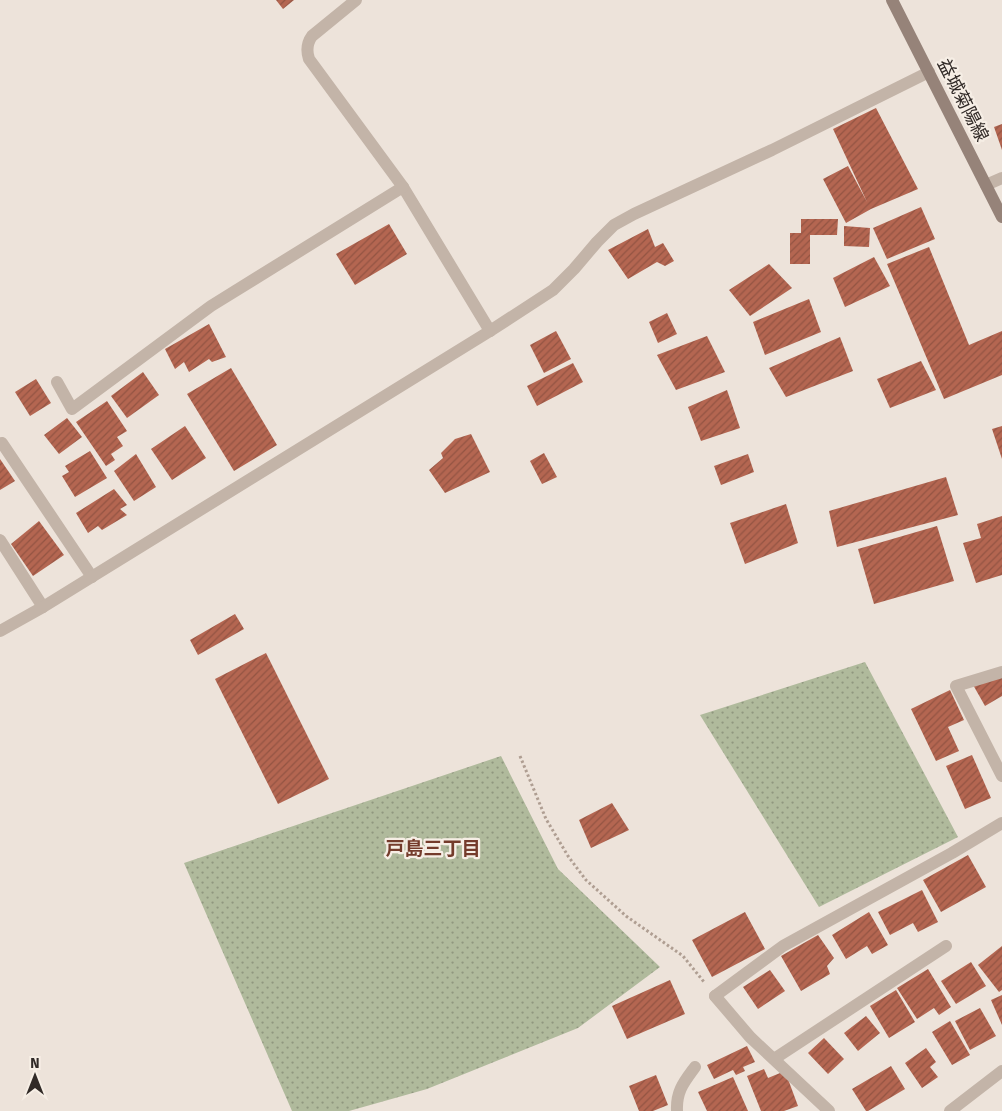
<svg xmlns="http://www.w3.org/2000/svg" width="1002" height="1111" font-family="'Fira Sans','Noto Sans JP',sans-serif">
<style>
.grass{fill:url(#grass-dots)}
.building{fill:url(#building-hatch)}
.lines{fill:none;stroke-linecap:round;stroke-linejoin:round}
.path{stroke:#af9e92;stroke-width:3;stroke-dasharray:2.5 2.5;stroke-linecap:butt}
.lane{stroke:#c3b4a8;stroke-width:12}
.street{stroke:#c3b4a8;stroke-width:12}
.secondary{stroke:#968379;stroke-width:12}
.labels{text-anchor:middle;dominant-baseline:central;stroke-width:4.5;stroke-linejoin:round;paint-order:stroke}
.street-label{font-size:18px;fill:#312a27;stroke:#f6eee5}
.neighbourhood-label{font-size:19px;font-weight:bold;fill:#743b2b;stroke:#f6eee5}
</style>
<defs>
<pattern id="grass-dots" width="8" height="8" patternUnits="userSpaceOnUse" patternTransform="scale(1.25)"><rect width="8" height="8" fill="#b0ba9c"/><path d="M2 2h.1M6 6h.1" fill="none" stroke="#90977f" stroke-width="1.8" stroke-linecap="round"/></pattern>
<pattern id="building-hatch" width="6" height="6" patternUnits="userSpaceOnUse" patternTransform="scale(1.25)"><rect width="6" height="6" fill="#b46651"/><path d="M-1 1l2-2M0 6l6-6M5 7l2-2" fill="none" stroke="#935443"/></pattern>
</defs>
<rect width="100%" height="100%" fill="#ede3da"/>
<g class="grass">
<path d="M865,662l93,175 -139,70 -119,-192z"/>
<path d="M501,756l57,113 102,98 -82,61 -151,61 -78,22h-57l-108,-248z"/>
</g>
<g class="building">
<path d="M276,0h18l-11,9z"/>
<path d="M876,108l42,81 -47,20 -25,14 -23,-44 25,-13 19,36 -34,-73z"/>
<path d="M1002,124v26l-8,-23z"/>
<path d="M921,207l14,32 -48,20 -14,-31z"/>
<path d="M801,219h37l-1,16h-27v29h-20v-31h11z"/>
<path d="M389,224l18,30 -52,31 -19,-31z"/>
<path d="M844,226l26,2 -1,19 -25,-1z"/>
<path d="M648,229l7,18 8,-4 11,18 -9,5 -8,-4 -29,17 -20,-29z"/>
<path d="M929,247l40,98 33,-14v44l-58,24 -57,-135z"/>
<path d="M874,257l16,29 -45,21 -12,-29z"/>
<path d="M769,264l23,24 -42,28 -21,-26z"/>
<path d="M809,299l12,33 -56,23 -12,-33z"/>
<path d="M667,313l10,21 -19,9 -9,-21z"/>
<path d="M209,324l17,33 -14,5 -3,-3 -20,13 -5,-10 -9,7 -10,-20z"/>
<path d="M556,331l15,28 -27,14 -14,-28z"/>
<path d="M707,336l18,36 -49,18 -19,-35z"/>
<path d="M840,337l13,34 -67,26 -17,-29z"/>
<path d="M921,361l15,29 -46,18 -13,-29z"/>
<path d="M573,363l10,19 -46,24 -10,-20z"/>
<path d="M231,368l46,77 -43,26 -47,-77z"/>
<path d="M143,372l16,23 -32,23 -16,-22z"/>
<path d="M36,379l15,24 -21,13 -15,-24z"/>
<path d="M727,390l13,38 -39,13 -13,-34z"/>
<path d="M107,401l20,30 -10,6 6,9 -12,8 4,6 -9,6 -30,-44z"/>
<path d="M67,418l15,19 -23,17 -15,-19z"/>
<path d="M185,426l21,32 -34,22 -21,-31z"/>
<path d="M1002,426v33l-10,-30z"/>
<path d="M471,434l19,38 -45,21 -16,-23 14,-12 -2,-5 14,-14z"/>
<path d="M90,451l17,27 -32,19 -13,-21 7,-4 -4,-6z"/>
<path d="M544,453l13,24 -15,7 -12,-23z"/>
<path d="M136,454l20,33 -22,14 -20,-30z"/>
<path d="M748,454l6,18 -33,13 -7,-19z"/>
<path d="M0,459l15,22 -15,9z"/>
<path d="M946,477l12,38 -121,32 -8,-36z"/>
<path d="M114,489l13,16 -7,4 7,6 -25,15 -4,-4 -10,7 -12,-20z"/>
<path d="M786,504l12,39 -53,21 -15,-41z"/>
<path d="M1002,516v59l-26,8 -13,-40 18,-5 -4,-14z"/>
<path d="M39,521l25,34 -31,21 -22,-32z"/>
<path d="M937,526l17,55 -80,23 -16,-55z"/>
<path d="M235,614l9,15 -46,26 -8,-15z"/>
<path d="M266,653l63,126 -51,25 -63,-125z"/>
<path d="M1002,675v21l-17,10 -13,-23z"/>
<path d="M950,690l14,30 -16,7 11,24 -23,10 -25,-52z"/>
<path d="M972,755l19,43 -26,11 -19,-43z"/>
<path d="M612,803l17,27 -38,18 -12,-28z"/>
<path d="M968,855l18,32 -45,25 -18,-32z"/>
<path d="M922,890l16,32 -20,10 -5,-9 -23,12 -12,-23z"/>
<path d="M745,912l20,37 -53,28 -20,-37z"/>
<path d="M869,912l19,33 -16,9 -5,-8 -21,13 -14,-24z"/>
<path d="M818,935l16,23 -7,8 3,8 -29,17 -20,-35z"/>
<path d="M1002,946v44l-3,2 -21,-27z"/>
<path d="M971,962l15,24 -30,18 -15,-23z"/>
<path d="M928,969l23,38 -12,8 -5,-7 -17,11 -20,-31z"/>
<path d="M770,970l15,21 -27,18 -15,-22z"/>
<path d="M670,980l15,34 -58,25 -15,-33z"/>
<path d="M896,990l19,32 -26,16 -19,-32z"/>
<path d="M1002,995v30l-11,-25z"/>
<path d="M980,1008l16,28 -26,14 -15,-29z"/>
<path d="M866,1016l14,17 -22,18 -14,-18z"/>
<path d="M950,1021l20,34 -18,10 -20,-33z"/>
<path d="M824,1038l20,21 -16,15 -20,-21z"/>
<path d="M747,1046l8,16 -12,5 2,4 -9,4 -3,-5 -19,9 -7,-14z"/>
<path d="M926,1048l10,14 -6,5 8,10 -16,11 -17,-25z"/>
<path d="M891,1066l14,23 -37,22h-2l-14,-22z"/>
<path d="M764,1069l4,9 17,-7 13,35 -14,5h-23l-14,-35z"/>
<path d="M656,1075l12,30 -15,6h-14l-10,-25z"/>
<path d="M733,1077l15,34h-41l-9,-19z"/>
</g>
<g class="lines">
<path class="path" d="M520,756l26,63 22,37 18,24 40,36 57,40 21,26"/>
<g class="lane">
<path d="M715,996l68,-50 169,-93 50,-30"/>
<path d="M774,1059l172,-113"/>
<path d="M677,1111c-1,-20 7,-29 18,-44"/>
<path d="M950,1111l52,-40"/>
</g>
<g class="street">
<path d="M356,0l-44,36c-5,7 -6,14 -3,23l94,128 87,144"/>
<path d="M986,185l16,-7"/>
<path d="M57,382l15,27 139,-103 192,-119"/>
<path d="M2,443l90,134"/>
<path d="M0,540l43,67"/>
<path d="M0,631l43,-24 447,-276 63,-41 21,-21 23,-27 17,-17 20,-11 138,-64 157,-78"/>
<path d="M1002,672l-46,14 46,90"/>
<path d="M715,996l35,41 79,74"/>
</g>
<path class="secondary" d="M892,0l110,217"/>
</g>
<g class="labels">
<g class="street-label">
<text transform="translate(963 100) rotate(63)">益城菊陽線</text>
</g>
<g class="neighbourhood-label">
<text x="433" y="848">戸島三丁目</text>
</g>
</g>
<g transform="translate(35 1076)" stroke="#f6eee5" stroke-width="4" paint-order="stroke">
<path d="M0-4L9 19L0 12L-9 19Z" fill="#312a27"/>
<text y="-8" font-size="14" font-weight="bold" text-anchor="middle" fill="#312a27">N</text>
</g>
</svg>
